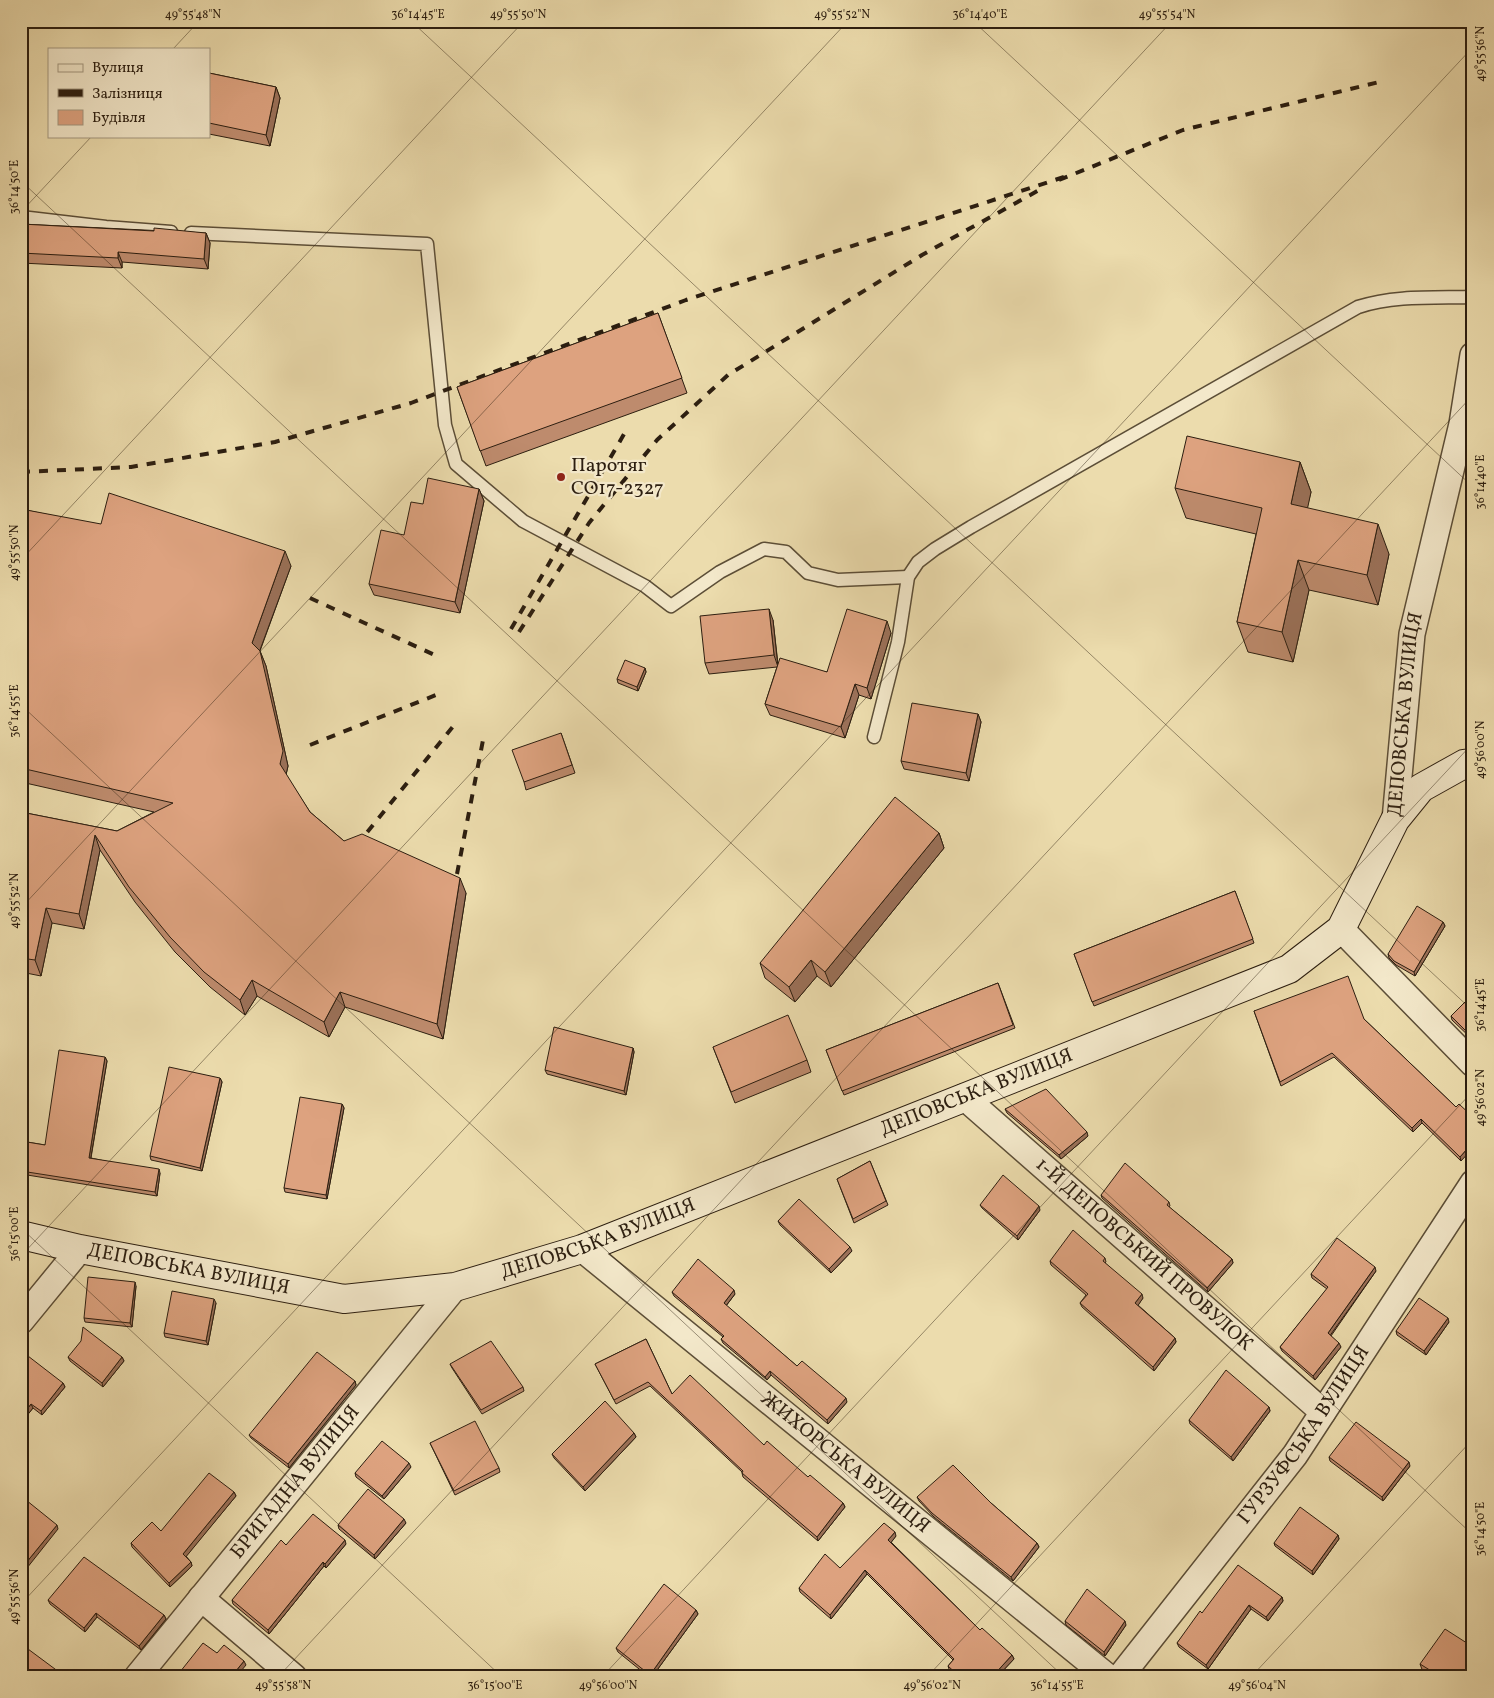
<svg xmlns="http://www.w3.org/2000/svg" width="1494" height="1698" font-family="Vollkorn,serif">
<style>
.lines{fill:none;stroke-linecap:round;stroke-linejoin:round}
.service-casing{stroke:#5c4e37;stroke-width:15}
.minor-casing{stroke:#5c4e37;stroke-width:28}
.secondary-casing{stroke:#2c1e10;stroke-width:30}
.service{stroke:#f3e8ca;stroke-width:12}
.minor{stroke:#f3e8ca;stroke-width:25}
.secondary{stroke:#f3e8ca;stroke-width:28}
.rail{stroke:#2c1e10;stroke-width:4;stroke-dasharray:9 9;stroke-linecap:butt}
.wall{fill:#be8b6d;stroke:#2c1e10}
.shaded-wall{fill:#9b7159;stroke:#2c1e10}
.building{fill:#dda27f;stroke:#2c1e10}
.ticks{fill:none;stroke:#2c1e10;stroke-width:1;stroke-opacity:0.45}
.poi-dot{fill:#8f2418;stroke:#f3e8ca;stroke-width:2}
.labels{text-anchor:middle;dominant-baseline:central;stroke-width:4.5;stroke-linejoin:round;paint-order:stroke}
.poi-label{font-size:20px;fill:#2c1e10;stroke:#f3e8ca;text-anchor:start}
.street-label{font-size:20px;fill:#2c1e10;stroke:#f3e8ca}
.neatline{fill:none;stroke:#2c1e10;stroke-width:2}
.ticks-label{font-size:12px;text-anchor:middle;fill:#2c1e10}
</style>
<rect width="100%" height="100%" fill="#ecdcad"/>
<filter id="stains"><feTurbulence type="fractalNoise" baseFrequency=".004" numOctaves="4"/><feColorMatrix values="0 0 0 0 .2 0 0 0 0 .09 0 0 0 0 .02 0 0 0 .5 -.17"/></filter>
<radialGradient id="worn" r=".72"><stop offset=".6" stop-color="#630" stop-opacity="0"/><stop offset="1" stop-color="#630" stop-opacity=".3"/></radialGradient>
<g class="lines">
<g class="service-casing">
<g id="service">
<path d="M21,217l85,10 65,5"/>
<path d="M191,233l236,11 18,181 11,39 67,57 122,65 26,20 49,-34 44,-23 22,3 22,21 30,7 70,-3"/>
<path d="M874,737l24,-95 10,-65 10,-15 17,-13 36,-22 387,-220c37,-12 77,-9 115,-10"/>
</g>
</g>
<g class="minor-casing">
<g id="minor">
<path id="s1" d="M1395,820l17,-186 50,-210 11,-69"/>
<path d="M1341,929l132,135"/>
<path id="s2" d="M964,1097l359,315"/>
<path id="s3" d="M582,1249l526,428"/>
<path d="M21,1321l59,-72"/>
<path d="M201,1598l93,79"/>
<path id="s4" d="M137,1677l318,-390"/>
<path id="s5" d="M1120,1677l175,-222 178,-272"/>
</g>
</g>
<g class="secondary-casing">
<g id="secondary">
<path id="s6" d="M21,1235l59,14 264,50 111,-12 127,-38 707,-280 52,-40 54,-109 26,-32 43,-24 9,-1"/>
</g>
</g>
<use href="#service" class="service"/>
<use href="#minor" class="minor"/>
<use href="#secondary" class="secondary"/>
<g class="rail">
<path d="M1059,180l124,-50 200,-49"/>
<path d="M21,472l110,-5 144,-25 136,-39 275,-103 378,-123"/>
<path d="M310,598l129,59"/>
<path d="M511,629l116,-200"/>
<path d="M519,632l70,-109 68,-83 71,-65 194,-120 119,-66"/>
<path d="M310,745l126,-50"/>
<path d="M356,846l99,-122"/>
<path d="M457,874l27,-139"/>
</g>
</g>
<g class="wall">
<path d="M209,73l67,14 4,11 -10,48 -61,-12z"/>
<path d="M21,224l185,9 4,10 -2,26 -86,-7v6l-101,-5z"/>
<path d="M658,313l29,80 -201,73 -29,-79z"/>
<path d="M1300,462l11,30 -4,16 82,46 -11,51 -69,-15 -16,72 -45,-10 -11,-30 19,-88 -70,-16 -11,-30z"/>
<path d="M479,489l5,12 -24,112 -86,-18 -5,-11 35,-49 19,-31z"/>
<path d="M21,509l270,57 -31,85 6,15 22,100 -2,9 24,37 34,29 122,52 -23,146 -98,-32 -16,30 -72,-41 -12,19 -35,-28 -35,-35 -40,-50 -35,-52 -16,79 -32,-6 -11,53 -20,-4v-160l96,19 37,-19 -133,-30z"/>
<path d="M1473,618v27h-4l-1,-4z"/>
<path d="M773,620l5,44 49,8 64,-39 -20,66 -12,-4 -14,43 -75,-23 -5,-11 12,-37 -68,7 -4,-11z"/>
<path d="M645,668l1,4 -8,19 -20,-8 -1,-4z"/>
<path d="M978,714l3,8 -12,59 -65,-12 -3,-8z"/>
<path d="M561,733l14,40 -49,17 -2,-8z"/>
<path d="M939,833l5,15 -113,139 -14,-11 -22,26 -30,-24 -5,-15z"/>
<path d="M1235,891l19,52 -160,63 -20,-52z"/>
<path d="M1443,922l2,4 -30,50 -19,-11 -7,-7 -1,-4z"/>
<path d="M998,983l17,45 -171,67 -18,-45z"/>
<path d="M1473,998v42l-21,-20 -1,-4z"/>
<path d="M1254,1011l110,8 92,88 5,54 -39,-38 -9,9 -79,-75 -53,29z"/>
<path d="M713,1047l94,13 4,12 -76,31z"/>
<path d="M633,1048l1,4 -8,43 -79,-21 -2,-4z"/>
<path d="M105,1057l2,4 -16,97 69,15 -3,23 -136,-22v-33l24,4z"/>
<path d="M220,1078l2,4 -20,89 -51,-11 -1,-4z"/>
<path d="M342,1104l2,4 -17,91 -42,-7 -1,-4z"/>
<path d="M1005,1109l83,27 -27,23 -54,-46z"/>
<path d="M870,1161l18,44 -34,18 -17,-44z"/>
<path d="M1101,1195l68,7 1,4 -1,1 63,52 1,4 -25,29 -106,-94z"/>
<path d="M980,1205l60,5 -22,30 -36,-32z"/>
<path d="M778,1221l74,30 -21,22 -51,-48z"/>
<path d="M1105,1258l1,4 -1,1 38,35 -5,7 37,33 1,4 -22,29 -72,-64 -2,-4 6,-8 -35,-30 -1,-4z"/>
<path d="M1376,1271l-45,65 10,11 -26,33 -33,-29 -2,-4 47,-58 -15,-11 -1,-4z"/>
<path d="M136,1286l-4,41 -47,-5 -1,-4z"/>
<path d="M672,1292l63,2 -9,12 71,60 50,36 -19,22 -57,-49 -4,5 -44,-37 -2,-4 2,-2 -49,-41z"/>
<path d="M216,1303l-8,42 -43,-8 -1,-4z"/>
<path d="M1449,1322l-23,33 -29,-20 -1,-4z"/>
<path d="M646,1339l26,55 92,51 79,58 2,4 -27,34 -75,-64 -1,-4v-1l-92,-86 -34,18 -21,-40z"/>
<path d="M68,1357h54l2,4 -21,26 -33,-26z"/>
<path d="M450,1364l73,23 1,4 -42,23 -30,-46z"/>
<path d="M21,1365l42,18 2,4 -23,28 -9,-7 -12,15z"/>
<path d="M355,1381l1,4 -67,83 -38,-30 -2,-3z"/>
<path d="M1269,1407l1,4 -37,50 -43,-37 -1,-4z"/>
<path d="M634,1433l2,4 -51,54 -31,-33 -2,-4z"/>
<path d="M430,1443l69,25 1,4 -45,23z"/>
<path d="M1329,1457l81,9 -27,35 -53,-40z"/>
<path d="M411,1467l-27,32 -28,-22 -1,-4z"/>
<path d="M234,1492l2,4 -50,60 5,6 1,4 -22,21 -38,-40 -1,-4 30,-12z"/>
<path d="M917,1497l74,6 46,40 2,4 -26,34 -79,-64 -15,-16z"/>
<path d="M406,1523l-31,36 -36,-30 -1,-4z"/>
<path d="M1338,1535l1,4 -26,36 -38,-29 -1,-3z"/>
<path d="M896,1536l-5,6 89,88 32,25 2,4 -17,18h-40l-8,-8 -1,-3 5,-6 -86,-86 -36,45 -31,-27 -1,-4 41,-20z"/>
<path d="M346,1544l-20,24 -2,-2 -55,68 -36,-30 -1,-4 54,-55z"/>
<path d="M1282,1597l1,4 -15,20 -17,-12 -43,60 -29,-22 -2,-4 25,-30z"/>
<path d="M48,1600l116,15 2,4 -25,31 -44,-33 -12,15 -35,-28z"/>
<path d="M696,1610l2,4 -46,63h-3l-31,-25 -2,-4z"/>
<path d="M1065,1621l61,4 -21,31 -39,-31z"/>
<path d="M1420,1664l53,13h-42l-8,-5z"/>
</g>
<g class="shaded-wall">
<path d="M276,87l4,11 -10,48 -4,-11z"/>
<path d="M206,233l4,10 -2,26 -4,-10z"/>
<path d="M118,252l4,10v6l-4,-10z"/>
<path d="M21,416l3,6 -1,33 -2,-4z"/>
<path d="M1300,462l11,30 -9,42 -11,-30z"/>
<path d="M479,489l5,12 -24,112 -5,-11z"/>
<path d="M1378,524l11,30 -11,51 -11,-30z"/>
<path d="M285,551l6,15 -34,92 -5,-15z"/>
<path d="M1298,560l11,30 -16,72 -11,-30z"/>
<path d="M769,609l4,11 5,47 -4,-12z"/>
<path d="M887,621l4,12 -20,66 -4,-11z"/>
<path d="M260,651l6,15 22,100 -3,13 -5,-15z"/>
<path d="M645,668l1,4 -8,19 -1,-4z"/>
<path d="M855,684l4,11 -14,43 -4,-11z"/>
<path d="M978,714l3,8 -12,59 -3,-8z"/>
<path d="M939,833l5,15 -113,139 -6,-15z"/>
<path d="M95,835l5,15 -16,79 -5,-15z"/>
<path d="M460,878l6,15 -23,146 -6,-15z"/>
<path d="M46,908l6,15 -11,53 -6,-16z"/>
<path d="M1443,922l2,4 -30,50 -1,-4z"/>
<path d="M811,960l6,16 -22,26 -6,-15z"/>
<path d="M252,980l5,16 -12,19 -5,-15z"/>
<path d="M340,992l5,15 -16,30 -5,-15z"/>
<path d="M633,1048l1,4 -8,43 -2,-4z"/>
<path d="M105,1057l2,4 -17,101 -1,-4z"/>
<path d="M220,1078l2,4 -20,89 -2,-3z"/>
<path d="M342,1104l2,4 -17,91 -1,-4z"/>
<path d="M1421,1119l1,4 -9,9 -1,-4z"/>
<path d="M1087,1132l1,4 -27,23 -2,-4z"/>
<path d="M1473,1142v6l-12,13 -1,-4z"/>
<path d="M159,1169l1,4 -3,23 -2,-4z"/>
<path d="M1039,1206l1,4 -22,30 -1,-4z"/>
<path d="M850,1247l2,4 -21,22 -2,-4z"/>
<path d="M1232,1259l1,4 -25,29 -1,-4z"/>
<path d="M1375,1267l1,4 -47,66 -1,-4z"/>
<path d="M135,1282l1,4 -4,41 -2,-4z"/>
<path d="M734,1290l1,4 -10,13 -1,-4z"/>
<path d="M1142,1294l1,4 -6,9 -2,-4z"/>
<path d="M214,1299l2,4 -8,42 -2,-4z"/>
<path d="M1448,1318l1,4 -23,33 -2,-4z"/>
<path d="M1175,1338l1,4 -22,29 -1,-4z"/>
<path d="M1339,1343l2,4 -26,33 -2,-4z"/>
<path d="M122,1357l2,4 -21,26 -1,-4z"/>
<path d="M770,1371l1,4 -4,5 -2,-3z"/>
<path d="M355,1381l1,4 -67,83 -1,-4z"/>
<path d="M63,1383l2,4 -23,28 -1,-4z"/>
<path d="M846,1398l1,4 -19,22 -1,-4z"/>
<path d="M31,1404l2,4 -12,15v-6z"/>
<path d="M1269,1407l1,4 -37,50 -2,-4z"/>
<path d="M634,1433l2,4 -51,54 -2,-4z"/>
<path d="M1409,1462l1,4 -27,35 -1,-4z"/>
<path d="M409,1463l2,4 -27,32 -2,-3z"/>
<path d="M234,1492l2,4 -51,62 -2,-4z"/>
<path d="M843,1503l2,4 -27,34 -1,-4z"/>
<path d="M404,1519l2,4 -31,36 -1,-4z"/>
<path d="M57,1525l1,4 -35,44 -2,-4z"/>
<path d="M895,1532l1,4 -6,8 -2,-4z"/>
<path d="M1338,1535l1,4 -26,36 -1,-4z"/>
<path d="M345,1540l1,4 -20,24 -1,-4z"/>
<path d="M1037,1543l2,4 -26,34 -2,-4z"/>
<path d="M191,1562l1,4 -22,21 -1,-4z"/>
<path d="M323,1562l1,4 -55,68 -1,-4z"/>
<path d="M865,1570l2,4 -36,45 -1,-4z"/>
<path d="M1282,1597l1,4 -15,20 -2,-4z"/>
<path d="M1249,1605l2,4 -43,60 -2,-4z"/>
<path d="M696,1610l2,4 -46,63h-2v-2z"/>
<path d="M96,1613l1,4 -12,15 -1,-4z"/>
<path d="M164,1615l2,4 -25,31 -2,-4z"/>
<path d="M1125,1621l1,4 -21,31 -1,-4z"/>
<path d="M1012,1655l2,4 -17,18h-5z"/>
<path d="M244,1661l2,4 -10,12h-5z"/>
<path d="M59,1672l1,5h-5z"/>
</g>
<g class="building">
<path d="M209,73l67,14 -10,48 -57,-12z"/>
<path d="M21,224l133,7v-3l52,5 -2,26 -86,-7v6l-97,-5z"/>
<path d="M658,313l24,65 -202,73 -23,-64z"/>
<path d="M1187,436l113,26 -9,42 87,20 -11,51 -69,-15 -16,72 -45,-10 25,-114 -87,-20z"/>
<path d="M428,478l51,11 -24,113 -86,-18 12,-54 23,5 7,-33 12,2z"/>
<path d="M109,493l176,58 -33,92 8,8 23,100 -3,13 30,48 34,29 18,-7 98,44 -23,146 -97,-32 -16,30 -72,-42 -12,20 -36,-28 -34,-35 -41,-50 -34,-52 -16,79 -33,-6 -11,52 -14,-2v-146l96,19 56,-28 -152,-35v-259l80,15z"/>
<path d="M769,609l5,46 -69,8 -5,-47z"/>
<path d="M847,609l40,12 -20,67 -12,-4 -14,43 -76,-23 15,-46 47,14z"/>
<path d="M1473,618v24l-5,-1z"/>
<path d="M625,660l20,8 -8,19 -20,-8z"/>
<path d="M912,703l66,11 -12,59 -65,-12z"/>
<path d="M561,733l11,32 -48,17 -12,-32z"/>
<path d="M895,797l44,36 -114,139 -14,-12 -22,27 -29,-24z"/>
<path d="M1235,891l18,48 -161,63 -18,-48z"/>
<path d="M1417,906l26,16 -29,50 -20,-11 -6,-7z"/>
<path d="M1348,976l16,43 92,88 3,-3 14,13v25l-13,15 -39,-38 -9,9 -80,-75 -52,29 -26,-71z"/>
<path d="M998,983l15,42 -171,66 -16,-41z"/>
<path d="M1471,996l2,2v40l-22,-22z"/>
<path d="M788,1015l19,45 -76,32 -18,-45z"/>
<path d="M554,1027l79,21 -9,43 -79,-21z"/>
<path d="M59,1050l46,7 -16,101 70,11 -4,23 -134,-21v-30l24,4z"/>
<path d="M169,1067l51,11 -20,90 -50,-12z"/>
<path d="M1046,1089l41,43 -28,23 -54,-46z"/>
<path d="M300,1097l42,7 -16,91 -42,-7z"/>
<path d="M870,1161l16,40 -33,18 -16,-40z"/>
<path d="M1125,1163l44,39 -2,3 65,54 -25,29 -106,-93z"/>
<path d="M1003,1175l36,31 -22,30 -37,-31z"/>
<path d="M799,1199l51,48 -21,22 -51,-48z"/>
<path d="M1073,1230l32,28 -2,3 39,33 -7,9 40,35 -22,29 -73,-64 8,-9 -38,-33z"/>
<path d="M1337,1238l38,29 -47,66 11,10 -26,33 -33,-29 48,-60 -17,-13z"/>
<path d="M698,1259l36,31 -10,13 73,63 5,-5 44,37 -19,22 -57,-49 -5,6 -44,-38 3,-3 -52,-44z"/>
<path d="M88,1277l47,5 -5,41 -46,-5z"/>
<path d="M172,1291l42,8 -8,42 -42,-8z"/>
<path d="M1419,1298l29,20 -24,33 -28,-20z"/>
<path d="M83,1327l39,30 -20,26 -34,-26 13,-16z"/>
<path d="M646,1339l26,55 18,-19 74,70 3,-4 41,36 2,-2 33,28 -26,34 -75,-64 1,-2 -95,-89 -34,18 -19,-36z"/>
<path d="M491,1341l32,46 -42,23 -31,-46z"/>
<path d="M317,1352l38,29 -67,83 -39,-29z"/>
<path d="M28,1356l35,27 -22,28 -10,-7 -10,13v-52z"/>
<path d="M1226,1370l43,37 -38,50 -42,-37z"/>
<path d="M605,1401l29,32 -51,54 -31,-33z"/>
<path d="M475,1421l24,47 -45,23 -24,-48z"/>
<path d="M1356,1422l53,40 -27,35 -53,-40z"/>
<path d="M382,1441l27,22 -27,33 -27,-23z"/>
<path d="M953,1465l38,38 46,40 -26,34 -79,-64 -15,-16z"/>
<path d="M209,1473l25,19 -51,62 8,8 -22,21 -38,-40 21,-21 9,9z"/>
<path d="M368,1489l36,30 -30,36 -36,-30z"/>
<path d="M21,1496l36,29 -36,44z"/>
<path d="M1300,1507l38,28 -26,36 -38,-28z"/>
<path d="M313,1514l32,26 -20,24 -2,-2 -55,68 -36,-30 49,-60 5,5z"/>
<path d="M884,1523l11,9 -7,8 92,90 2,-2 30,27 -20,22h-32l-12,-11 6,-7 -89,-89 -35,45 -31,-27 26,-34 15,14z"/>
<path d="M84,1557l80,58 -25,31 -43,-33 -12,15 -36,-28z"/>
<path d="M1238,1565l44,32 -16,20 -17,-12 -43,60 -29,-22 23,-32 2,2z"/>
<path d="M664,1584l32,26 -46,65 -34,-27z"/>
<path d="M1087,1589l38,32 -21,31 -39,-31z"/>
<path d="M1445,1629l28,18v30h-32l-21,-13z"/>
<path d="M203,1643l14,10 7,-8 20,16 -13,16h-55z"/>
<path d="M28,1649l31,23 -4,5h-34v-20z"/>
</g>
<path class="ticks" d="M411,21l1062,990M973,21l500,466M173,49l26,-28M21,181l1452,1354M21,212l71,-76M21,560l503,-539M21,705l1043,972M21,908l827,-887M21,1228l481,449M21,1256l1151,-1235M21,1604l1452,-1557M278,1677l1195,-1282M602,1677l871,-934M927,1677l546,-586M1251,1677l222,-238"/>
<circle class="poi-dot" cx="561" cy="477" r="5"/>
<g class="labels">
<g class="poi-label">
<text x="571" y="466">Паротяг<tspan x="571" dy="23">СО17-2327</tspan></text>
</g>
<g class="street-label">
<text stroke="none"><textPath href="#s1" startOffset="106">ДЕПОВСЬКА ВУЛИЦЯ</textPath></text>
<text stroke="none"><textPath href="#s6" startOffset="998">ДЕПОВСЬКА ВУЛИЦЯ</textPath></text>
<text stroke="none"><textPath href="#s6" startOffset="592">ДЕПОВСЬКА ВУЛИЦЯ</textPath></text>
<text stroke="none"><textPath href="#s2" startOffset="239">1-Й ДЕПОВСЬКИЙ ПРОВУЛОК</textPath></text>
<text stroke="none"><textPath href="#s6" startOffset="171">ДЕПОВСЬКА ВУЛИЦЯ</textPath></text>
<text stroke="none"><textPath href="#s5" startOffset="304">ГУРЗУФСЬКА ВУЛИЦЯ</textPath></text>
<text stroke="none"><textPath href="#s3" startOffset="339">ЖИХОРСЬКА ВУЛИЦЯ</textPath></text>
<text stroke="none"><textPath href="#s4" startOffset="251">БРИГАДНА ВУЛИЦЯ</textPath></text>
</g>
</g>
<rect width="1494" height="1698" fill="none" stroke="#ecdcad" stroke-width="55"/>
<rect x="48" y="48" width="162" height="90" fill="#f3e8ca" stroke="#a39780"/>
<rect x="58" y="64" width="25" height="8" fill="#f3e8ca" stroke="#a39780"/>
<text x="92" y="72" font-size="15" fill="#2c1e10">Вулиця</text>
<rect x="58" y="89" width="25" height="8" fill="#2c1e10" stroke="#a39780"/>
<text x="92" y="98" font-size="15" fill="#2c1e10">Залізниця</text>
<rect x="58" y="110" width="25" height="15" fill="#dda27f" stroke="#a39780"/>
<text x="92" y="122" font-size="15" fill="#2c1e10">Будівля</text>
<rect x="28" y="28" width="1438" height="1642" class="neatline"/>
<g class="ticks-label">
<text x="193" y="18">49°55'48"N</text>
<text x="418" y="18">36°14'45"E</text>
<text x="518" y="18">49°55'50"N</text>
<text x="842" y="18">49°55'52"N</text>
<text x="980" y="18">36°14'40"E</text>
<text x="1167" y="18">49°55'54"N</text>
<text transform="translate(1480 54) rotate(-90)" y="4">49°55'56"N</text>
<text transform="translate(14 187) rotate(-90)" y="4">36°14'50"E</text>
<text transform="translate(1480 482) rotate(-90)" y="4">36°14'40"E</text>
<text transform="translate(14 553) rotate(-90)" y="4">49°55'50"N</text>
<text transform="translate(14 711) rotate(-90)" y="4">36°14'55"E</text>
<text transform="translate(1480 750) rotate(-90)" y="4">49°56'00"N</text>
<text transform="translate(14 901) rotate(-90)" y="4">49°55'52"N</text>
<text transform="translate(1480 1005) rotate(-90)" y="4">36°14'45"E</text>
<text transform="translate(1480 1098) rotate(-90)" y="4">49°56'02"N</text>
<text transform="translate(14 1234) rotate(-90)" y="4">36°15'00"E</text>
<text transform="translate(1480 1529) rotate(-90)" y="4">36°14'50"E</text>
<text transform="translate(14 1597) rotate(-90)" y="4">49°55'56"N</text>
<text x="283" y="1689">49°55'58"N</text>
<text x="495" y="1689">36°15'00"E</text>
<text x="608" y="1689">49°56'00"N</text>
<text x="932" y="1689">49°56'02"N</text>
<text x="1057" y="1689">36°14'55"E</text>
<text x="1257" y="1689">49°56'04"N</text>
</g>
<rect width="100%" height="100%" filter="url(#stains)"/>
<rect width="100%" height="100%" fill="url(#worn)"/>
</svg>
